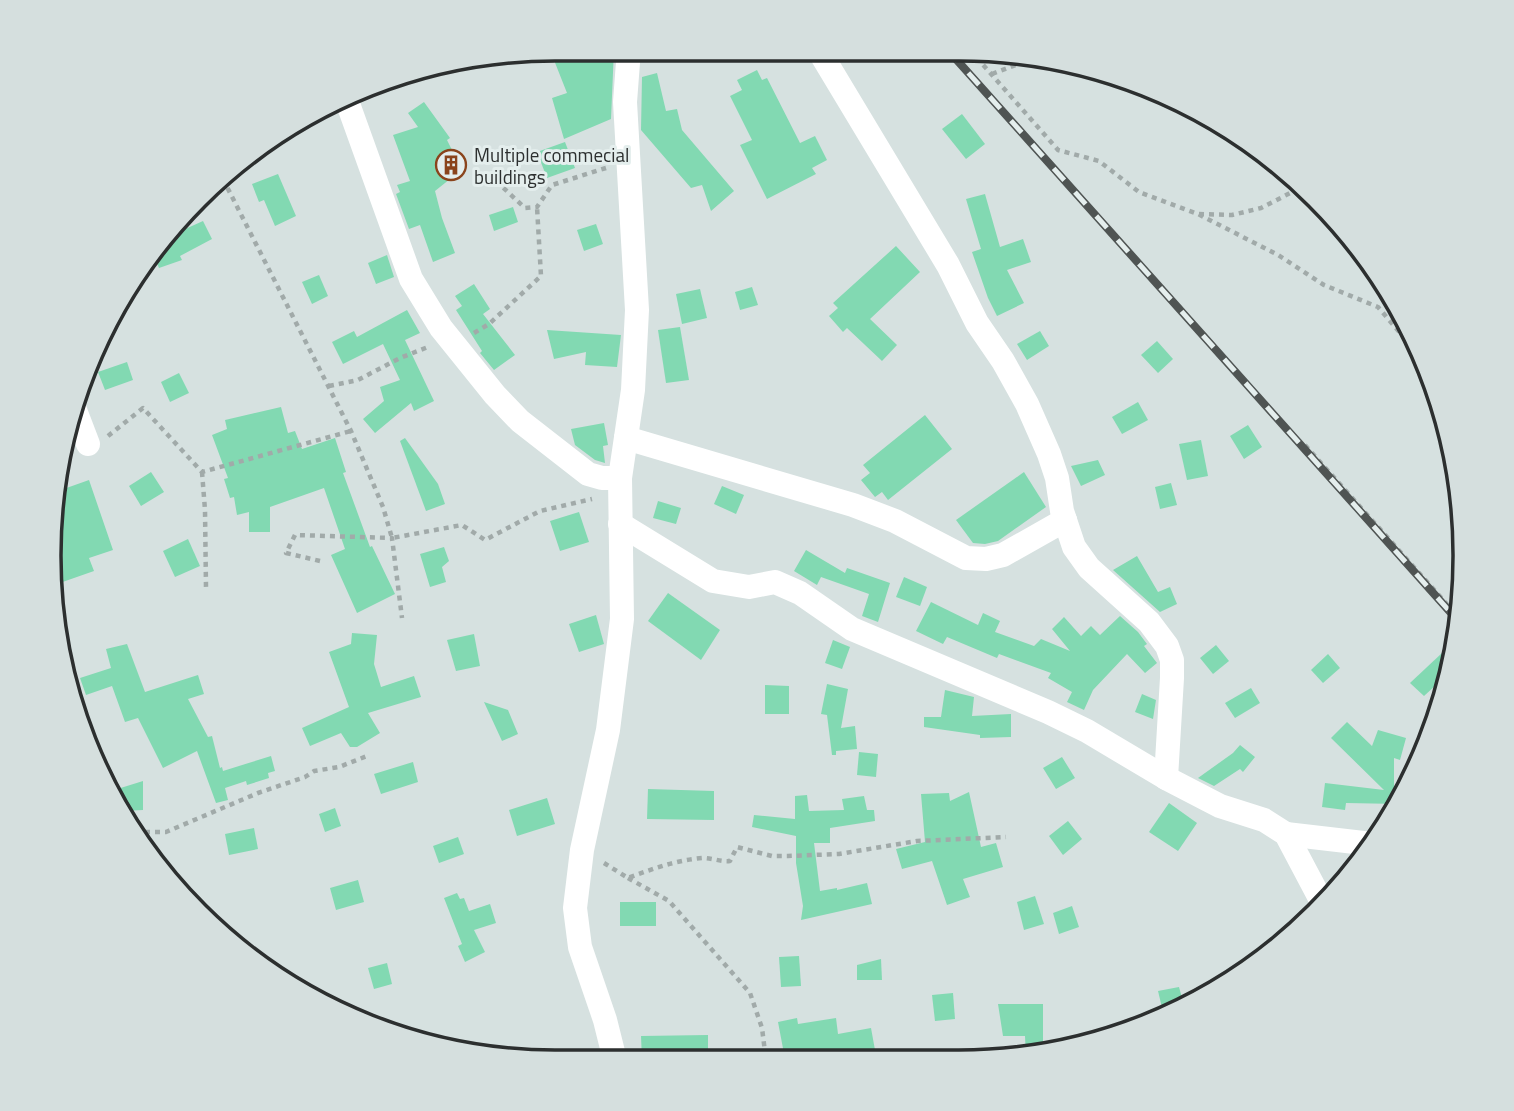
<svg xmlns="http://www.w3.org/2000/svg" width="1514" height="1111" font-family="'Titillium Web',sans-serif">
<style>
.building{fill:#82d9b2}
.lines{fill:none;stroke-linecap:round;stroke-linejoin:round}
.path{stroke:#a1aaa9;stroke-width:4.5;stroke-dasharray:5 5;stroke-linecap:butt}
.minor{stroke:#fff;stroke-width:24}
.rail-casing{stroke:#4f5453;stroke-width:8}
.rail{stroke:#e4eeed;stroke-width:5;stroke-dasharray:16;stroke-linecap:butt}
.labels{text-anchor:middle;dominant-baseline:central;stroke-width:6;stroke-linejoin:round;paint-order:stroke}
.poi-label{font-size:19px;fill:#2c2f2f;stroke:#e4eeed;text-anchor:start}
.rim{fill:none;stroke:#2c2f2f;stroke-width:3.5}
</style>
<rect width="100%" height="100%" fill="#d6e1e0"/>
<g class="building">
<path d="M558,49h56l-3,70 -47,20 -12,-41 15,-5 -17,-43z"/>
<path d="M757,70l5,10 5,-2 33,65 15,-7 12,24 -15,8 4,6 -49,25 -27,-54 12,-5 -22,-44 12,-6 -5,-10z"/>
<path d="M657,73l9,38 11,-2 5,21 52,61 -23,20 -9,-26 -11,3 -50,-58 1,-53z"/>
<path d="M424,102l26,36 -3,2 7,14 11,13 -30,24 7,27 13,35 -22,9 -13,-37 -11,4 -13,-35 4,-2 -3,-7 13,-4 -17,-46 25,-8 -10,-14z"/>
<path d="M962,114l23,30 -19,15 -24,-30z"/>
<path d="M565,142l10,26 -28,10 -10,-26z"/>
<path d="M278,174l18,42 -21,10 -11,-26 -5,2 -7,-18z"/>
<path d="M985,194l15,53 23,-8 8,23 -24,8 17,33 -27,13 -9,-18 -16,-46 9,-3 -15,-50z"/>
<path d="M513,207l5,15 -24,9 -5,-16z"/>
<path d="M203,221l9,18 -32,17 2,4 -23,8 -6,-14 10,-15z"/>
<path d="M596,224l7,20 -19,7 -7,-21z"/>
<path d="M896,246l24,26 -50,47 27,26 -15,16 -35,-33 -4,4 -14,-16 9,-8 -5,-5z"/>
<path d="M387,255l7,22 -18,7 -8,-21z"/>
<path d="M319,275l9,21 -16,8 -10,-22z"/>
<path d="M474,284l16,25 -7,5 32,41 -21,15 -14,-17 2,-2 -26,-41 6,-4 -7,-10z"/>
<path d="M752,287l6,18 -18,5 -5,-18z"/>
<path d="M700,289l7,29 -25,6 -6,-30z"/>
<path d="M407,310l13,23 -15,7 29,61 -20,10 -3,-8 -36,30 -12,-14 21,-18 -4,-14 20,-7 -17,-36 -40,20 -11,-22 22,-11 3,6z"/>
<path d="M680,327l9,53 -23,3 -8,-53z"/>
<path d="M547,330l74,5 -4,32 -32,-2 1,-13 -32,7z"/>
<path d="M1040,331l9,15 -22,14 -10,-16z"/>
<path d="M1157,341l16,18 -15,14 -17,-18z"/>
<path d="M127,362l6,18 -28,10 -7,-18z"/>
<path d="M179,373l10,20 -19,9 -9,-20z"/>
<path d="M1138,402l10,18 -26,14 -10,-17z"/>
<path d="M281,407l7,26 7,-2 7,18 33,-11 11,34 -3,1 27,74 2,-1 23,48 -38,19 -26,-58 14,-6 -21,-61 -54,19v25h-21v-20l-12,3 -3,-18 -4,1 -6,-19 4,-1 -16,-43 15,-6 -2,-9z"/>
<path d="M925,415l27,34 -64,51 -6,-8 -7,5 -14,-17 9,-7 -7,-8z"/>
<path d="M604,423l4,22 -5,1 2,17 -10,-3 -20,-15 -4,-16z"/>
<path d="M1248,425l14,22 -18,12 -14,-23z"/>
<path d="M405,438l33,46 7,20 -19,7 -26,-70z"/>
<path d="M1201,440l7,36 -21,4 -8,-36z"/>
<path d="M1098,460l7,15 -24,11 -10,-20z"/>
<path d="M151,472l13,20 -23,14 -12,-20z"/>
<path d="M1024,472l22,35 -48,34 -13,3 -12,-1 -17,-23z"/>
<path d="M89,480l24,70 -24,8 5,13 -40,14 4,-94z"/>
<path d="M1171,483l6,22 -17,4 -5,-22z"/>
<path d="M722,486l22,9 -8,19 -22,-10z"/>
<path d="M658,501l23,7 -5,16 -23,-6z"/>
<path d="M579,512l10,30 -29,9 -10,-30z"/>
<path d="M188,539l12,27 -25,11 -12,-26z"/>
<path d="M444,547l5,14 -7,6 4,15 -16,5 -10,-33z"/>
<path d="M806,550l39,23 2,-5 43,15 -12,39 -16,-6 7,-22 -48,-17 -4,8 -23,-14z"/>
<path d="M1137,556l21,36 12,-5 7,17 -17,8 -47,-42z"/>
<path d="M904,577l23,10 -7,19 -24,-9z"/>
<path d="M668,593l52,37 -19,30 -53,-39z"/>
<path d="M931,602l47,23 5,-12 17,8 -5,11 39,14 7,-7 29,12 -18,-22 12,-12 17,19 10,-10 9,9 20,-19 18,16 9,12 -3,2 13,17 -12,10 -18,-19 -34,36 -9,20 -17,-8 5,-10 -24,-14 3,-5 -52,-19 -2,4 -50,-21 -4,7 -27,-13z"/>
<path d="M596,615l8,29 -25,8 -10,-28z"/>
<path d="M352,633l25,2 -3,29 7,23 33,-11 7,21 -53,16 12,20 -23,14h-7l-9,-14 -31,13 -8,-18 47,-21 -20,-55 22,-8z"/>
<path d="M474,634l6,32 -24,5 -9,-31z"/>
<path d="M833,640l17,7 -8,22 -17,-6z"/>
<path d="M127,644l18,48 53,-17 6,19 -16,5 20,38 4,-1 8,32 2,-1 1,4 48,-15 4,15 -7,2 1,5 -22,7 -1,-4 -21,7 3,12 -12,3 -19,-52 -34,17 -25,-50 -13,4 -13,-36 -26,9 -6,-17 31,-10 -5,-19z"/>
<path d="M1216,645l13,16 -16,13 -13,-16z"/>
<path d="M1442,653l9,10 -3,11 -24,22 -14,-13z"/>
<path d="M1328,654l12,14 -17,15 -12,-13z"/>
<path d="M827,684l21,5 -7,39 14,-2 2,23 -21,2v4h-4l-5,-40 -6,-1z"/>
<path d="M765,685l24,1v28h-24z"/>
<path d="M1251,688l9,15 -25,15 -10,-15z"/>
<path d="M945,690l29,7 -2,19 39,-2v23l-31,1v-3l-56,-8v-10h17z"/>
<path d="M1142,694l14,6 -3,19 -18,-7z"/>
<path d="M484,702l24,8 10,24 -16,7z"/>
<path d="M1347,722l25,24 6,-16 28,8 -6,22 -6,-2v33l8,1 -3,12 -53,-1 -1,7 -23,-3 3,-24 59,7 -53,-52z"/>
<path d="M1240,745l15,12 -12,15 -3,-3 -26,17 -16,-8 35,-25z"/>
<path d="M859,752l19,2 -2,23 -19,-2z"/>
<path d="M1062,757l13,21 -19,11 -13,-21z"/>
<path d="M413,762l5,20 -37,12 -7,-20z"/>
<path d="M143,781v29l-20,1 -12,-20z"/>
<path d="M648,789l66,2v29l-67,-1z"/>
<path d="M969,792l12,55 15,-4 7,24 -40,12 7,18 -23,8 -15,-44 -30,8 -6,-20 29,-7 -4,-48 28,-1 1,8z"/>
<path d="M807,795l2,16 35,-1 -2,-11 22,-3 3,14h7l1,11 -45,7v15h-16l6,48 17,-3v2l30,-7 5,21 -71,16 2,-14 -7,-43v-27l-44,-9 2,-12 41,4v-23z"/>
<path d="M547,798l8,26 -38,12 -8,-26z"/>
<path d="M1169,803l28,20 -19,28 -29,-19z"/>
<path d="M335,808l6,18 -16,6 -6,-18z"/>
<path d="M1068,821l14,18 -19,16 -14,-19z"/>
<path d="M254,828l4,21 -29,6 -4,-21z"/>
<path d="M458,837l6,17 -25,9 -6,-17z"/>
<path d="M358,880l6,22 -28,8 -6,-22z"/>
<path d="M457,893l3,6 4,-1 5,13 21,-7 6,19 -22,7 11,22 -20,10 -7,-16 4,-2 -18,-46z"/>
<path d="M1035,896l9,28 -20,6 -7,-28z"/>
<rect x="620" y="902" width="36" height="24"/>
<path d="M1072,906l7,21 -20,7 -6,-21z"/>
<path d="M799,956l2,30 -20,1 -2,-30z"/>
<path d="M881,959l1,21h-25v-15z"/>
<path d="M387,963l5,21 -18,5 -6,-21z"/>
<path d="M1179,987l5,18 -20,11 -6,-25z"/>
<path d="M953,993l2,26 -20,2 -3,-26z"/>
<path d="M998,1004h45v49l-17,4 -1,-21h-22z"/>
<path d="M797,1018l1,6 38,-6 2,16 33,-6 4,22 -27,5v4h-63l-7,-37z"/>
<path d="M708,1035v25h-66l-1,-24z"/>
</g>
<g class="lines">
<g class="path">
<path d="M970,50l88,100 41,11 40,31 59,22 80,41 46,30 54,22 45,53"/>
<path d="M1081,65l18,6"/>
<path d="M992,74l34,-13 46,3"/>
<path d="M223,179l128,252 32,76 9,31 70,-13 23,15 55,-29 52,-12"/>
<path d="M496,181l29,27 12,-1 15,-22 54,-17"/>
<path d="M1199,214l33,1 29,-7 37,-19"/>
<path d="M474,333l15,-9 52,-48 -4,-69"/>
<path d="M329,386l29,-6 42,-22 28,-11"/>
<path d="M108,436l35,-28 59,64 149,-41"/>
<path d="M1305,445l156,175"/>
<path d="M202,472l3,38 1,78"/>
<path d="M320,561l-34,-8 9,-18 97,3 10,80"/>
<path d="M135,832h31l92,-39 47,-16 9,-6 25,-4 28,-11"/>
<path d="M604,863l24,15c24,-9 48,-18 75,-20 9,0 18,4 27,3l7,-14 35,9h16l51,-2 78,-13 89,-4"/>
<path d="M628,878l41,23 81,92 12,35 3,24 6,7"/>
</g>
<g class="minor">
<path d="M818,49l130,216 29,58 26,38 24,43 22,50 8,24 5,33 12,36 15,21 60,54 18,24 5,14v18l-6,100"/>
<path d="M347,101l64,178 30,49 54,67 25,26 68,53 14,4h18"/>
<path d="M75,410l13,34"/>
<path d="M626,438l227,67 42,16 71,37 20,1 17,-4 62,-35"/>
<path d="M620,524l93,57 36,6 26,-5 25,11 52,36 196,83 39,19 79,47 54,28 44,14 22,14 37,70"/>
<path d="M1286,834l86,10"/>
<path d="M615,1060l-10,-40 -25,-73 -5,-39 7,-58 26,-120 14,-111 -2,-141 13,-88 4,-80 -12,-208 4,-53"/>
</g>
<g class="rail-casing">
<path id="rail" d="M947,49l513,574"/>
</g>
<use href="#rail" class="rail"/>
</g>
<defs>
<g id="building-ring" transform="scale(1.575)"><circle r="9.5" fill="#e4eeed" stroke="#8a441c" stroke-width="1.5"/><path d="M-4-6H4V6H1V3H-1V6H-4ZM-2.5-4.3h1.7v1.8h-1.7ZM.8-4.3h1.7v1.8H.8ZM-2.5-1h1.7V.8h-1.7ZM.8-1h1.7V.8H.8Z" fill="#8a441c"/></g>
</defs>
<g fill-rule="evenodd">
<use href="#building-ring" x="451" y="165"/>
</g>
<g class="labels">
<g class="poi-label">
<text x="474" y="154">Multiple commecial<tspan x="474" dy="22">buildings</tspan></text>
</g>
</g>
<path d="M0 0H1514V1111H0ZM555 61H959A494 494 0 0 1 1453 555V556A494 494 0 0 1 959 1050H555A494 494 0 0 1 61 556V555A494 494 0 0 1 555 61Z" fill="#d5dfde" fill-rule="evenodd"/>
<path class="rim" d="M555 61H959A494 494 0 0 1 1453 555V556A494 494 0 0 1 959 1050H555A494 494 0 0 1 61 556V555A494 494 0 0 1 555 61Z"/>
</svg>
